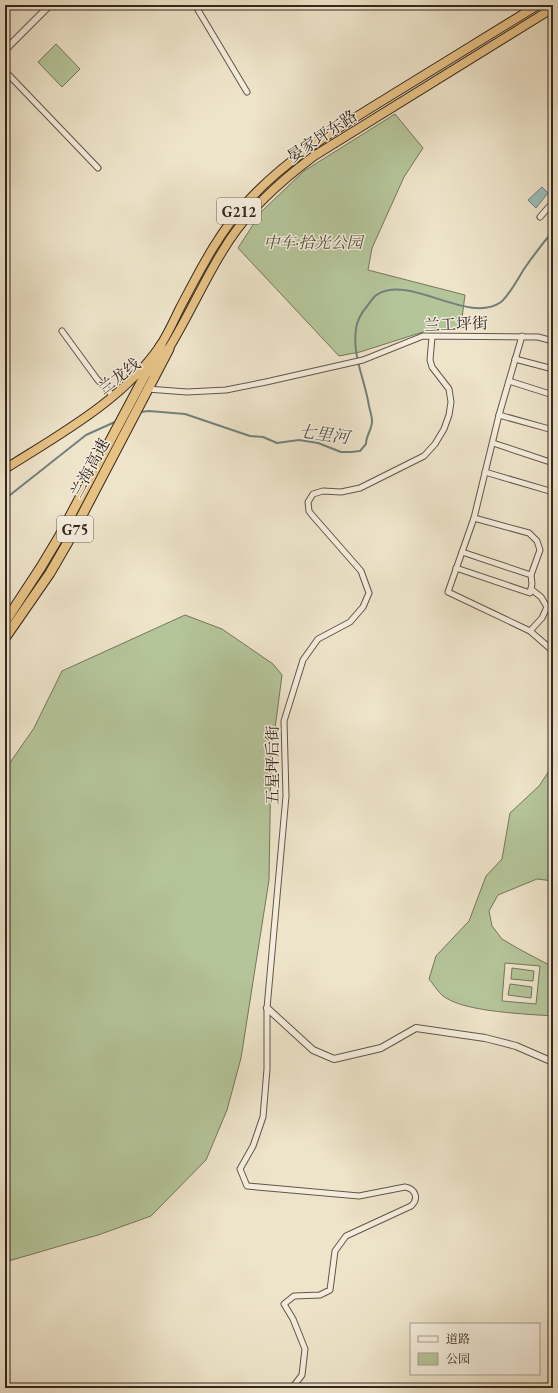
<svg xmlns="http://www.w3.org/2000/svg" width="558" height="1393" font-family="'EB Garamond','Noto Serif SC',serif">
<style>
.green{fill:#b5c59a;stroke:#74765c;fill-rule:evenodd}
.water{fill:#9abebc;stroke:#71817c}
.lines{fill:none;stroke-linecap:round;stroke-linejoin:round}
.stream{stroke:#71817c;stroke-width:2}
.minor-casing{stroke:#625648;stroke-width:7}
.tertiary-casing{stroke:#625648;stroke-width:8}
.trunk-casing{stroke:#33261d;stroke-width:10}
.motorway-casing{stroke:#33261d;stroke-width:11}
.minor{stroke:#f4eddd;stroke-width:5}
.tertiary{stroke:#f4eddd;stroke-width:6}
.trunk{stroke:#e7c285;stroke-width:8}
.motorway{stroke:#e7c285;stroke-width:9}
.labels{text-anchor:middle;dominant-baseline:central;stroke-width:3;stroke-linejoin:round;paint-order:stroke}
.shield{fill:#f4eddd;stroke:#6d6257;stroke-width:1}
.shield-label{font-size:15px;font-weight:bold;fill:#33261d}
.street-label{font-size:16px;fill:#33261d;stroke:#f4eddd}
.park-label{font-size:16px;font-style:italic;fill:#544e3c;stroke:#f4eddd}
.water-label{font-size:17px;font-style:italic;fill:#52544d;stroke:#f4eddd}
</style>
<rect width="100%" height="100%" fill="#eee4ca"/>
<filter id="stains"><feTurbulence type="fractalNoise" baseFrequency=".005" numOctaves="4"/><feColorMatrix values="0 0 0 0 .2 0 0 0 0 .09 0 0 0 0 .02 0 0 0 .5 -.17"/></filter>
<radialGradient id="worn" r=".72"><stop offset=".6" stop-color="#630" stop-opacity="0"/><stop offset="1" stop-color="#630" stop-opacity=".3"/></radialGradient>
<g class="green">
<path d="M56,44l24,25 -18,18 -24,-25z"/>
<path d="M395,114l28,34 -19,29 -32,71 -4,22 97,25 -3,23 6,9 -42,4 -66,21 -21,4 -101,-108 24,-37 42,-40z"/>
<path d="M185,615l37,14 51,35 9,11 -11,84 -2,121 -28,178 -14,52 -21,50 -55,56 -53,19 -93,27v-492l29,-42 28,-57z"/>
<path d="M553,765v116l-16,-2 -39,16 -9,16 3,15 10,13 17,10 34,18v49c-27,-2 -85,-4 -107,-18 -7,-4 -12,-13 -17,-19l7,-23 33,-35 17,-45 16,-17 8,-46 29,-27zM505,963l35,3 -4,38 -34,-3z"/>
<path d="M512,968l22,3 -1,10 -22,-2z"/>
<path d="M510,984l22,3 -1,11 -23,-3z"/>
</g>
<path class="water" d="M542,187l6,6 -12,15 -8,-8z"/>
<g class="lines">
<g class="stream">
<path d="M140,412l9,-1 36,3 65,22 13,1 14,6 22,-3 19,3 23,9h10l9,-1 6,-7c0,-9 6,-14 6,-23 0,-5 -2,-10 -3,-15 -4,-26 -17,-50 -13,-77 1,-9 6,-17 12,-24 3,-4 6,-9 10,-11 33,-19 91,31 123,8 7,-5 18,-25 23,-33 9,-13 19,-26 29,-38"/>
<path d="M5,499l81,-64 31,-14"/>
</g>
<g class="minor-casing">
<g id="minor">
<path d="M195,5l52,87"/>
<path d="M5,71l93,97"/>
<path d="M540,217l13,-15"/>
<path d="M62,331l35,48 16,17"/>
<path d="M522,336l-23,79 -25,103 -26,74 82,39 23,20"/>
<path d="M515,359l38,10"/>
<path d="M509,381l44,14"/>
<path d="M147,389l40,3 39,-2 40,-8 97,-22 60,-24 115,1 15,4"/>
<path d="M499,415l54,15"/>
<path d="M493,443l60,20"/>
<path d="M485,472l68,20"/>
<path d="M462,552l69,23 9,-25 -3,-9 -8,-8 -55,-15"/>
<path d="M456,568l74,25 2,-9 -1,-9"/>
<path d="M547,607l6,5"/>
<path d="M530,631l12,-13 5,-11 -6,-10 -10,-8"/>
<path d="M292,1388l10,-13 3,-26 -12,-30 -9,-15 10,-8 26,-1 10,-5 5,-39 11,-15 65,-30c8,-7 5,-17 -6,-19l-46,9 -112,-10 -7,-17 13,-23 10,-29 4,-48v-61l19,-212 -2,-75 19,-61 15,-21 32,-17 13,-15 6,-14 -8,-22 -49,-56 -3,-4 -1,-9 5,-8 10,-3 18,1 19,-4 64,-32 11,-12 9,-15 5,-14 2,-13 -2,-13 -17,-22 -2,-7 2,-23"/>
</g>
</g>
<g class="tertiary-casing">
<g id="tertiary">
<path d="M5,50l45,-45"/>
<path d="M267,1008l46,42 21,9 47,-11 35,-20 69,10 31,8 37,16"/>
</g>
</g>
<g class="trunk-casing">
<g id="trunk">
<path d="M147,373c8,-7 17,-16 22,-25 19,-31 34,-65 53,-96 23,-39 56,-69 92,-96l239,-148"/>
<path d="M5,469c55,-35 118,-69 155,-123 8,-12 14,-26 20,-38 20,-38 39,-76 68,-107 40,-44 92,-74 142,-105 49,-30 99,-61 148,-91"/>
</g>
</g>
<g class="motorway-casing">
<g id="motorway">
<path d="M5,622l36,-55 18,-30 102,-192"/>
<path d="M5,638l45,-65 18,-31 101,-193"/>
</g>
</g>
<use href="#minor" class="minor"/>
<use href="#tertiary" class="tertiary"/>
<use href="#trunk" class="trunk"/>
<use href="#motorway" class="motorway"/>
</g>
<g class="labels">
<g class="shield">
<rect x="217" y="198" width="44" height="26" rx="3"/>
<rect x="57" y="516" width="36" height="26" rx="3"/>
</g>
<g class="shield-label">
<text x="239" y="211">G212</text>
<text x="75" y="529">G75</text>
</g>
<g class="street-label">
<text transform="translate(322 136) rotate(-34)">晏家坪东路</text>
<text transform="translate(456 324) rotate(-2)">兰工坪街</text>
<text transform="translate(119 376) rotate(-37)">兰龙线</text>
<text transform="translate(90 468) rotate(-62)">兰海高速</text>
<text transform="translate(272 765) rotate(-90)">五星坪后街</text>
</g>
<g class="park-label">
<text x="313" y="242">中车·拾光公园</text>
</g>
<g class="water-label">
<text transform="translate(324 434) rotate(8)">七里河</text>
</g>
</g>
<rect width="558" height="1393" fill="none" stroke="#eee4ca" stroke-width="20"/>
<rect x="6" y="6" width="546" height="1381" fill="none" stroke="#33261d" stroke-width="2"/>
<rect x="10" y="10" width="538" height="1373" fill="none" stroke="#33261d"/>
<rect x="410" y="1323" width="130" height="52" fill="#f4eddd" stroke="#a79d90"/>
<rect x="418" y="1336" width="20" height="6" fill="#f4eddd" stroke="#a79d90"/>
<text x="446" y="1343" font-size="12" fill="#33261d">道路</text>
<rect x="418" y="1353" width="20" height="12" fill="#b5c59a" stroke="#a79d90"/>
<text x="446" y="1363" font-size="12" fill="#33261d">公园</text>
<rect width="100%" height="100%" filter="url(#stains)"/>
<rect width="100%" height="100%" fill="url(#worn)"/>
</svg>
